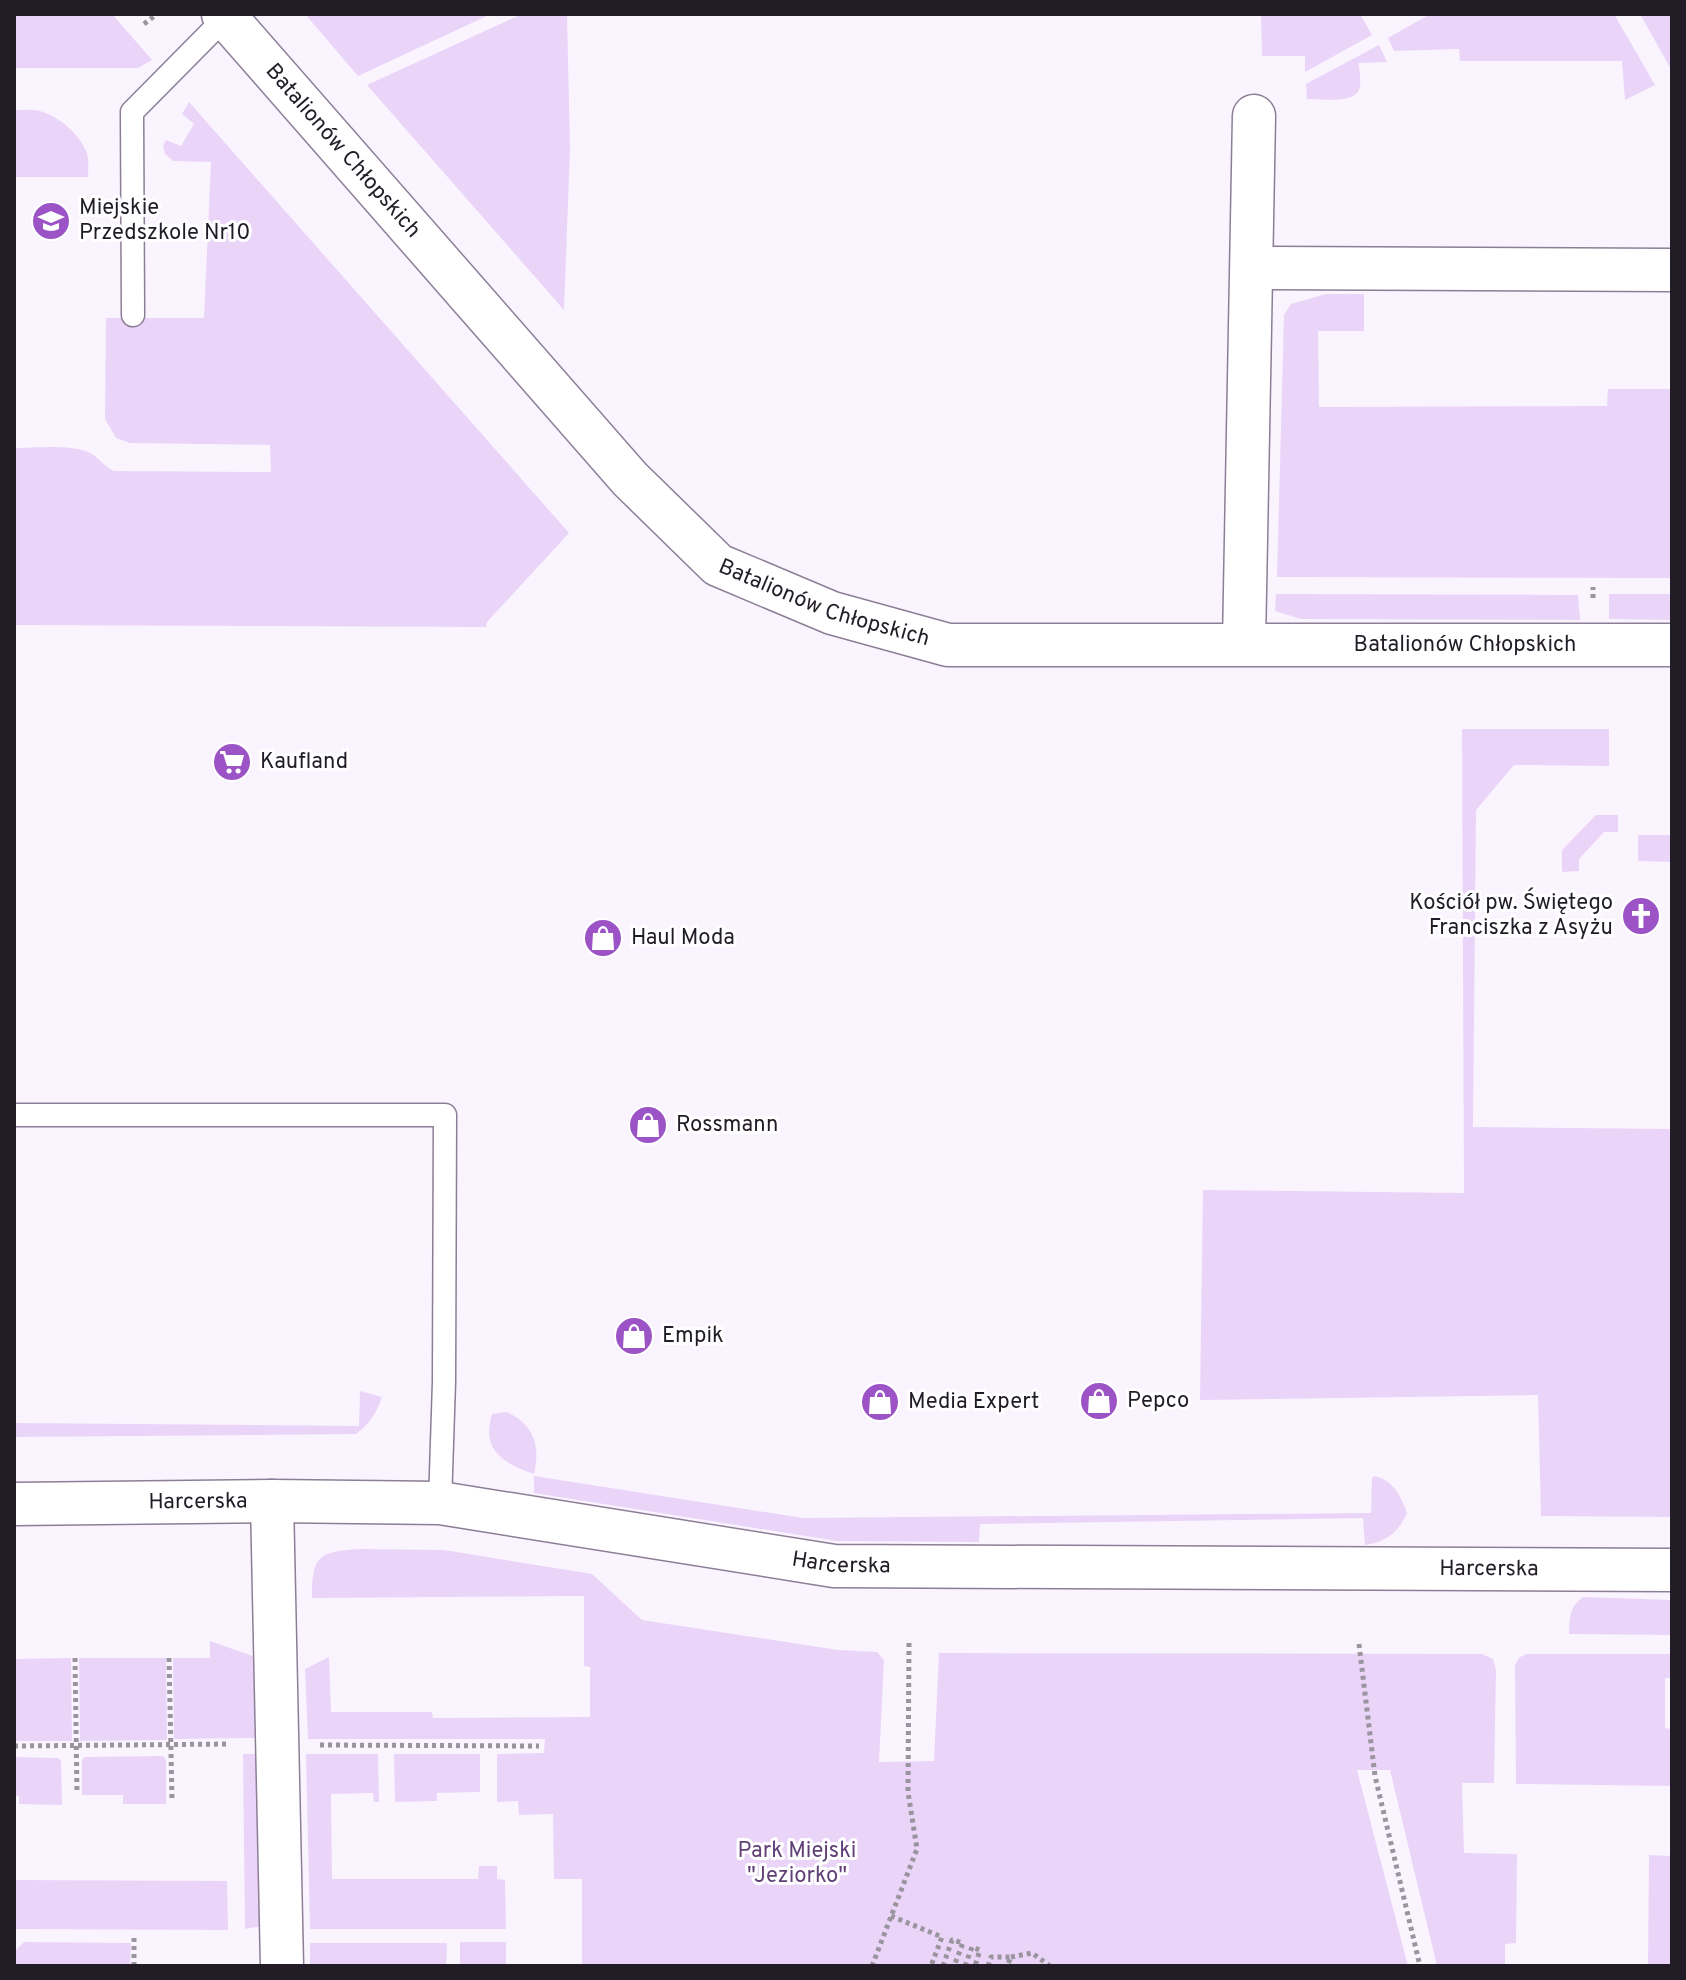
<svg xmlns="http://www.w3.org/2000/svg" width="1686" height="1980" font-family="Overpass,sans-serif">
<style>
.green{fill:#ead5f9}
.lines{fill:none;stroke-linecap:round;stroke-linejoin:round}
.service-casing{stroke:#8c7e96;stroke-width:25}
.minor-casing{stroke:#8c7e96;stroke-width:45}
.path{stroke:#9a949f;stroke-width:5;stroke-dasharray:4 4;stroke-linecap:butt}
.service{stroke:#fff;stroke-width:22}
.minor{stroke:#fff;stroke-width:42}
.labels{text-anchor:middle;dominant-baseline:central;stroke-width:6;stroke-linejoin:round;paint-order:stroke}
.street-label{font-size:22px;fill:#211c26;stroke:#fff}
.poi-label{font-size:22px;fill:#211c26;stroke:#fff;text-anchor:start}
.park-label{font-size:22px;fill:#614077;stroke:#fff}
</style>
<rect width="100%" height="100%" fill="#faf4ff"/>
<g class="green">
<path d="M14,14h98l40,46 -14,8h-124z"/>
<path d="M305,14h186l-133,62z"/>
<path d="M522,14h45l3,134 -6,162 -197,-225z"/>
<path d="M1261,14h99l12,21 -67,37v-16h-43z"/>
<path d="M1430,14h184l41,71 -30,15 -3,-39h-162l-1,-12 -65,2 -6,-13z"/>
<path d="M1640,14h32v57z"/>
<path d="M1379,45l8,17 -28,1c0,7 3,21 0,27 -7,14 -39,9 -52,9l-1,-15z"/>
<path d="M189,102l380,431 -82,89 -1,5 -472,-2v-177c20,0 56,-4 74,4 10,4 15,14 26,19l157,1 -1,-27 -140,-2 -14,-5 -11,-19 1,-101h98l7,-156 -38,-1 -8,-7 -2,-8 3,-6 15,6 13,-22 -12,-10z"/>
<path d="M14,110c8,0 18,-1 26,1 19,5 45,27 48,47 1,6 0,13 0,19h-74z"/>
<path d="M1326,294h38v37h-46l1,76 288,-1 1,-17h64v189l-395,-1 7,-262 7,-11z"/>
<path d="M1276,594l302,1 2,25 -279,-1 -26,-8z"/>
<path d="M1609,594h63v26l-63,-1z"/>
<path d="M1462,729h147v37l-95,-1 -38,45 -3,317 199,2v388l-131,-1 -3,-121 -338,5 3,-210 261,3z"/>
<path d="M1596,815h22v17h-14l-25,27v12l-17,1v-22z"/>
<path d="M1638,835h34v27l-34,-1z"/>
<path d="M360,1391l22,6c-6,17 -12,26 -26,37l-342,3v-14l345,3z"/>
<path d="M506,1412c27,11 35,34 28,62 -31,-11 -53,-23 -42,-60z"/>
<path d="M534,1476l269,42 568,-5 1,-35 3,-2c19,5 26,20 32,37 -10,21 -20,28 -42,32l-2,-27 -383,6 -1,18 -142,-1 -303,-48z"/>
<path d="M359,1549l85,1 148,24 50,46 196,30 39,2 7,8 -5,102 55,-1 5,-108 543,1 11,5 3,11 -2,113h-32l2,70 53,1 -1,89 -11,1v22h-68l-47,-196h-33l51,196h-826v-87h-28l-1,-65 -34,1 -1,-14 -21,1v-48l47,-1 1,-14h-237l-3,-70 24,-12 2,55h101l1,6 157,-1v-50l-6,-1v-70l-272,2c0,-42 6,-46 47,-49z"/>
<path d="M1583,1597l89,3v35l-103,-1c1,-16 0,-27 14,-37z"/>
<path d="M210,1641l48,17 1,80 -85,1 -1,-81h37z"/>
<path d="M1527,1654h145v24h-7v50l7,1v57l-156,-2 -1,-119 5,-8z"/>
<path d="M71,1658l1,83h-58v-82z"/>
<path d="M79,1658h87l1,82 -87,1z"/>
<path d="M243,1754h17l2,172 -17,3z"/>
<path d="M306,1754h72l1,48h-5l-1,-9 -42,1 1,85h146l1,-13h18v13l8,1 1,49h-196z"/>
<path d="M394,1754h86v38l-43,1v8l-42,1z"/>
<path d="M163,1756l3,4v44h-43v-9h-41v-35l3,-3z"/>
<path d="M14,1757l43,1 4,2 1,45 -43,-1v-8l-5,-1z"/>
<path d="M1649,1855l23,1v110h-24z"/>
<path d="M14,1880l213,1 1,49 -214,-1z"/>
<path d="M24,1942l107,1 -1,23h-116v-14z"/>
<rect x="460" y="1942" width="46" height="24"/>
<path d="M310,1943h137l-1,23h-136z"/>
</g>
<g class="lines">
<g class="service-casing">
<g id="service">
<path d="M133,315l-1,-203 93,-94"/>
<path d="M14,1115h431l-1,267 -4,121"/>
</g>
</g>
<g class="minor-casing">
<g id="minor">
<path id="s1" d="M223,14l407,465 88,86 114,48 116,32h724"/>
<path d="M1252,268l420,2"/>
<path d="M1244,644l10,-528"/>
<path d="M272,1501l10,465"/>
<path id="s2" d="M14,1504l258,-3 168,2 394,63 838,4"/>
</g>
</g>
<g class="path">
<path d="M144,24l13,-10"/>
<path d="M1593,598v-11"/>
<path d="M1359,1644l16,132 45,190"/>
<path d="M75,1658l2,136"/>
<path d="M169,1658l3,141"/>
<path d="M320,1745l219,1"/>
<path d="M14,1746l216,-2"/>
<path d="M891,1916l51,21 -11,29"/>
<path d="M1011,1957l21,-4 18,13"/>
<path d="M134,1966v-30"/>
<path d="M872,1966l45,-117 -9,-57 1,-150"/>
<path d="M943,1966l9,-26 11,3 -9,23"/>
<path d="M965,1966l7,-19 8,3 -5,16"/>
<path d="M988,1966l3,-9h20l-4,9"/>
</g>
<use href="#service" class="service"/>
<use href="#minor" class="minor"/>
</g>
<defs>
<g id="school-disc" transform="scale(2)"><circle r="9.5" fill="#9b53c6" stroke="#fff"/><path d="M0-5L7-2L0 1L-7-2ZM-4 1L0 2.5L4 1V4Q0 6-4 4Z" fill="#fff"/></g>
<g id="supermarket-disc" transform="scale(2)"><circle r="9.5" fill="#9b53c6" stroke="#fff"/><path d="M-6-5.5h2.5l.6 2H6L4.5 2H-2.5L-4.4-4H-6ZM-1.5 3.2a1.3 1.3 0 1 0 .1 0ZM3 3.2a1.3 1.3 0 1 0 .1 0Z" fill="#fff"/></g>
<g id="church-disc" transform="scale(2)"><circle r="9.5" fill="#9b53c6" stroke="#fff"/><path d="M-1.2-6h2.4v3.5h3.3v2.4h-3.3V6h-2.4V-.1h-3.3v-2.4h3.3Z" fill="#fff"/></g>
<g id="shop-disc" transform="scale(2)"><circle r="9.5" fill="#9b53c6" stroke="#fff"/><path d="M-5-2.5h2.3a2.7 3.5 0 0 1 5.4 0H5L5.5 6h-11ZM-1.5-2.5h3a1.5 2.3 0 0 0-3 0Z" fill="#fff"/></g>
</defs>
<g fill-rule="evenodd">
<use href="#school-disc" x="51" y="221"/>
<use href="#supermarket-disc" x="232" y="762"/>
<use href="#church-disc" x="1641" y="916"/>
<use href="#shop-disc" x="603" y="938"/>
<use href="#shop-disc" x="648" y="1125"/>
<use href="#shop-disc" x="634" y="1336"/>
<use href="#shop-disc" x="1099" y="1401"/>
<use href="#shop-disc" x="880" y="1402"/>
</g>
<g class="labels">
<g class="street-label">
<text stroke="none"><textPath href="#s1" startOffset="182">Batalionów Chłopskich</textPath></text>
<text stroke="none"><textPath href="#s1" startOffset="854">Batalionów Chłopskich</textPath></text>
<text stroke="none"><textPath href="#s1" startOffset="1502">Batalionów Chłopskich</textPath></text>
<text stroke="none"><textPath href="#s2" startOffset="184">Harcerska</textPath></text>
<text stroke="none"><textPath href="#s2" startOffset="832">Harcerska</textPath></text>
<text stroke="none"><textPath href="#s2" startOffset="1480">Harcerska</textPath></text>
</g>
<g class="poi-label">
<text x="79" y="208">Miejskie<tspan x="79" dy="25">Przedszkole Nr10</tspan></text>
<text x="260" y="762">Kaufland</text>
<text x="1613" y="903" text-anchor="end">Kościół pw. Świętego<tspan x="1613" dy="25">Franciszka z Asyżu</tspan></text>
<text x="631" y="938">Haul Moda</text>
<text x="676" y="1125">Rossmann</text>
<text x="662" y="1336">Empik</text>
<text x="1127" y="1401">Pepco</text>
<text x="908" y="1402">Media Expert</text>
</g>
<g class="park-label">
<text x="797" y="1851">Park Miejski<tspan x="797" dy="25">"Jeziorko"</tspan></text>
</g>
</g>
<rect width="1686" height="1980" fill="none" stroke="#211c26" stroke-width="32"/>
</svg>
